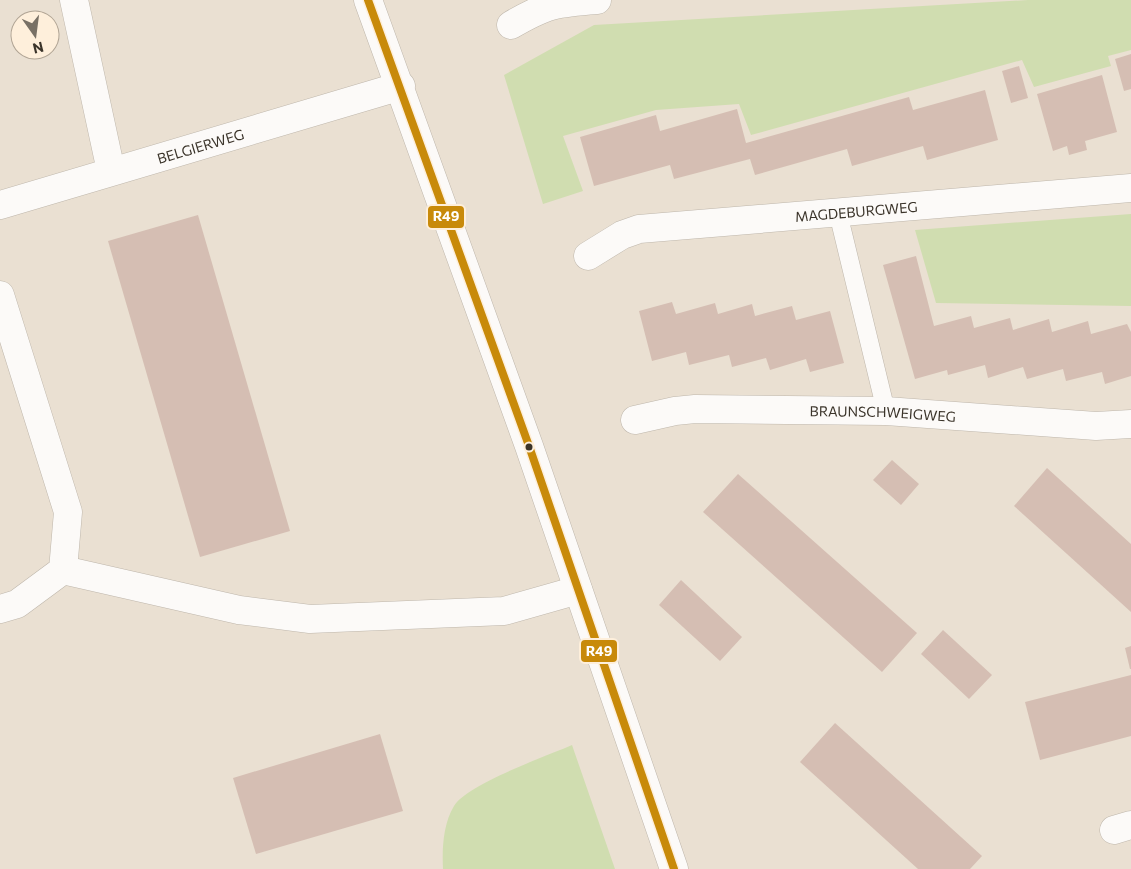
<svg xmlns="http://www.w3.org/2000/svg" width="1131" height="869" font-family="Commissioner,sans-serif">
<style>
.green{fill:#d0ddb0}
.building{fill:#d5beb3}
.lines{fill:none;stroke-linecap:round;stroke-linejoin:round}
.service-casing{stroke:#beb6ab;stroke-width:19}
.minor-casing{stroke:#beb6ab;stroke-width:29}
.secondary-casing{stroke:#beb6ab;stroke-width:29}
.service{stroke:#fcfaf8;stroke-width:18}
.minor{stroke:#fcfaf8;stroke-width:28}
.secondary{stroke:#fcfaf8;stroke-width:28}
.bus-1-casing{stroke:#feefdb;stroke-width:11}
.bus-1{stroke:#c88a0a;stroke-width:8}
.bus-dot{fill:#3b342a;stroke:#feefdb;stroke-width:2}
.labels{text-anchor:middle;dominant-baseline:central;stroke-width:4.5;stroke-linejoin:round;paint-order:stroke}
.street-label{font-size:14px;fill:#3b342a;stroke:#feefdb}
.line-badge{stroke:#feefdb;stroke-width:2}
.badge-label{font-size:14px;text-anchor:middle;font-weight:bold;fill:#fff}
</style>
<rect width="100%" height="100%" fill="#eae0d2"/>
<g class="green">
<path d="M1028,0h103v50l-23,6 3,10 -77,21 -12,-27 -271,75 -12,-31 -83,6 -93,26 20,55 -40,13 -39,-129 90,-50z"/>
<path d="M1131,214v92l-195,-3 -21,-73z"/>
<path d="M572,745l43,124h-172c-1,-20 0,-45 11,-63 13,-22 93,-50 118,-61z"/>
</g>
<g class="building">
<path d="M1131,54v35l-7,2 -9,-32z"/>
<path d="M1019,66l9,32 -17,5 -9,-32z"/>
<path d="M1102,75l15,57 -32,9 2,9 -18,5 -2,-9 -14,5 -16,-57z"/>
<path d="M985,90l13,50 -71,20 -4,-14 -71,20 -5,-17 -92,26 -5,-16 -76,20 -4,-14 -76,21 -14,-49 76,-22 4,16 77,-22 9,34 163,-46 4,13z"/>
<path d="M198,215l92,316 -90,26 -92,-316z"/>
<path d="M916,256l18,70 37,-10 3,12 36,-10 3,12 36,-11 3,13 36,-11 3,13 36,-10 4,8v44l-26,8 -3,-12 -36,9 -3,-12 -36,10 -4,-12 -35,11 -3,-13 -37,10 -1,-5 -32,9 -32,-114z"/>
<path d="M672,302l4,12 39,-11 3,11 34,-10 3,12 37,-10 4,14 34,-9 14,52 -34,9 -4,-13 -36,11 -4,-12 -34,9 -3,-12 -40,10 -3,-13 -34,9 -13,-50z"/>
<path d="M892,460l27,24 -18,21 -28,-25z"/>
<path d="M1047,468l84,76v68l-117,-106z"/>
<path d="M738,474l179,159 -35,39 -179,-160z"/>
<path d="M681,580l61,57 -22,24 -61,-56z"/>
<path d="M943,630l49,45 -23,24 -48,-45z"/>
<path d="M1131,646v23h-1l-5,-21z"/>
<path d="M1131,675v61l-91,24 -15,-58z"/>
<path d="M835,723l147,133 -12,13h-52l-118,-107z"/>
<path d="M380,734l23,77 -147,43 -23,-76z"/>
</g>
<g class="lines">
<g class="service-casing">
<path id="service" d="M838,213l48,198"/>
</g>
<g class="minor-casing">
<g id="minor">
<path d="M74,0l37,171"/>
<path d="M511,25c36,-21 45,-22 86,-25"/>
<path id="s1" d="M0,205l401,-119"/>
<path id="s2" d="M588,256l34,-21 17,-6 492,-41"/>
<path d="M0,295l68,217 -5,58 -46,34 -17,5"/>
<path id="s3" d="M635,420l40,-9 20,-2 191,2 210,15 35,-2"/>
<path d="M63,570l176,40 71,9 194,-8 74,-21"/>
<path d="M1114,830l17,-5"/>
</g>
</g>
<g class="secondary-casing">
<path id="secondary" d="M368,0l161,446 145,423"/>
</g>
<use href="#service" class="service"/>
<use href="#minor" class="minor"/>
<use href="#secondary" class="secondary"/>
<g class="bus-1-casing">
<path id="bus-1" d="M368,0l161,446 145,423"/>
</g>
<use href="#bus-1" class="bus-1"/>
</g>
<circle class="bus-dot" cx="529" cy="447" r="4.5"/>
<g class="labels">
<g class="street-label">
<text stroke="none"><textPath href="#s1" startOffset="209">BELGIERWEG</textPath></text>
<text stroke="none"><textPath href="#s2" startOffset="276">MAGDEBURGWEG</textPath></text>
<text stroke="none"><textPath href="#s3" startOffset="249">BRAUNSCHWEIGWEG</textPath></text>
</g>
</g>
<g class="line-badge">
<rect x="427" y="205" width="38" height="24" rx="5" fill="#c88a0a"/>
<rect x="580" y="639" width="38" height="24" rx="5" fill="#c88a0a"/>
</g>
<g class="badge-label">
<text x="446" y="221">R49</text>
<text x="599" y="656">R49</text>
</g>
<g transform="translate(35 35) rotate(166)"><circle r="24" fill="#feefdb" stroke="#b0a494"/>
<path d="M0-4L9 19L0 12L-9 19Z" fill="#787065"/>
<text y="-8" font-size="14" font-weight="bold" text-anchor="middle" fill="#3b342a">N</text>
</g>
</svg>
